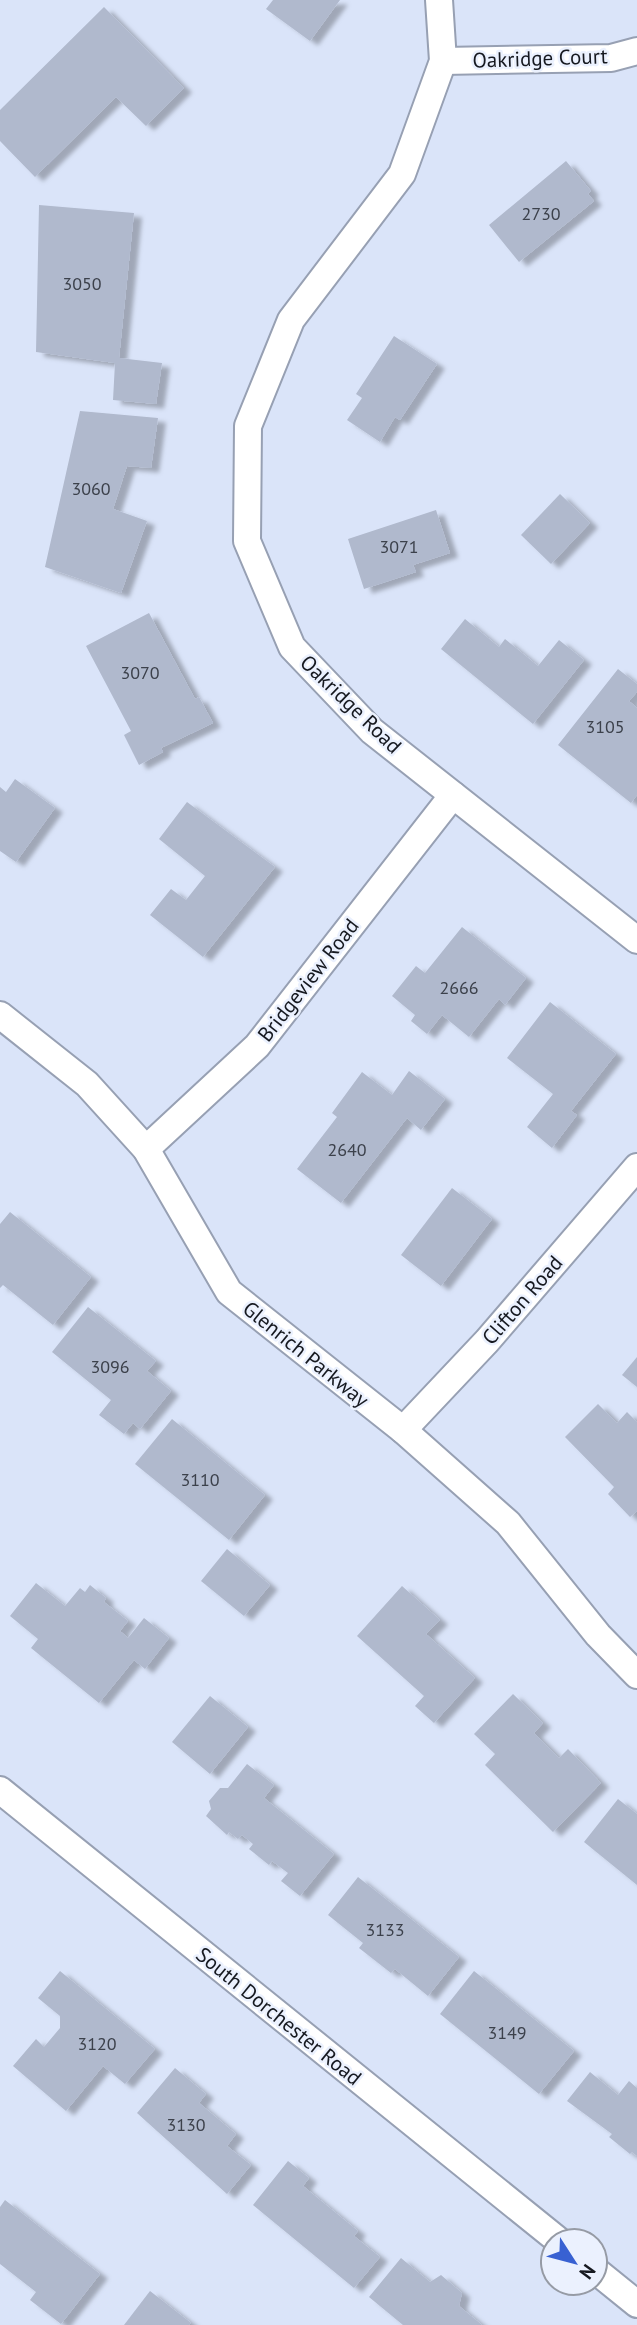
<svg xmlns="http://www.w3.org/2000/svg" width="637" height="2325" font-family="'PT Sans',sans-serif">
<style>
.building{fill:#b0b9cd;filter:url(#shadow)}
.lines{fill:none;stroke-linecap:round;stroke-linejoin:round}
.street-casing{stroke:#97a0b3;stroke-width:30}
.street{stroke:#fff;stroke-width:26}
.labels{text-anchor:middle;dominant-baseline:central;stroke-width:5;stroke-linejoin:round;paint-order:stroke}
.number-label{font-size:18px;fill:#3c414b}
.street-label{font-size:21px;fill:#161920;stroke:#ebf1fe}
</style>
<defs>
<filter id="shadow"><feDropShadow dx="8" dy="4.5" stdDeviation="2" flood-color="#0004"/></filter>
</defs>
<rect width="100%" height="100%" fill="#dae4f9"/>
<g class="building">
<path d="M273,0h67l-30,41 -44,-32z"/>
<path d="M104,7l80,81 -38,38 -30,-29 -81,80 -35,-36v-31z"/>
<path d="M566,161l25,30 -3,3 6,7 -75,61 -30,-37z"/>
<path d="M39,205l95,8 -15,145 43,5 -6,41 -43,-4 2,-37 -79,-11z"/>
<path d="M394,336l43,28 -37,56 -5,-3 -15,25 -33,-22 15,-22 -6,-4z"/>
<path d="M80,411l78,7 -7,50 -24,-2 -14,43 34,12 -26,72 -76,-26z"/>
<path d="M560,494l30,29 -39,41 -30,-29z"/>
<path d="M436,510l14,43 -37,12 3,7 -52,17 -16,-50z"/>
<path d="M149,613l46,86 4,-2 14,26 -52,25 2,4 -24,13 -15,-30 7,-4 -45,-85z"/>
<path d="M465,619l34,28 6,-8 33,27 21,-26 25,20 -51,64 -92,-75z"/>
<path d="M618,669l19,15v8l-8,9 8,7v87l-6,8 -73,-58z"/>
<path d="M15,779l40,29 -39,54 -16,-11v-64l6,5z"/>
<path d="M187,802l88,65 -72,90 -53,-42 21,-26 15,11 19,-24 -46,-37z"/>
<path d="M462,927l64,51 -21,27 -6,-6 -30,38 -27,-22 -15,19 -16,-13 4,-6 -23,-19 24,-30 9,7z"/>
<path d="M550,1002l66,52 -45,57 6,4 -25,33 -25,-21 26,-33 -46,-36z"/>
<path d="M409,1071l36,28 -24,31 -14,-12 -66,85 -44,-34 40,-52 -5,-4 30,-41 30,23z"/>
<path d="M452,1188l40,31 -51,67 -40,-31z"/>
<path d="M10,1212l81,65 -38,48 -50,-40 -3,3v-64z"/>
<path d="M88,1307l68,54 -9,10 24,20 -31,38 -7,-6 -9,11 -25,-19 12,-15 -59,-48z"/>
<path d="M637,1357v30l-15,-12z"/>
<path d="M598,1404l19,19 10,-11 10,10v89l-7,6 -22,-23 6,-7 -49,-50z"/>
<path d="M172,1419l93,76 -36,45 -94,-76z"/>
<path d="M227,1549l43,36 -26,31 -43,-35z"/>
<path d="M36,1583l29,23 15,-18 5,4 5,-7 16,13 -2,4 24,19 -8,10 8,7 16,-20 25,20 -24,31 -11,-9 -35,43 -68,-55 7,-9 -28,-23z"/>
<path d="M402,1586l38,34 -14,14 49,44 -41,45 -19,-17 9,-10 -67,-60z"/>
<path d="M513,1694l30,29 -9,10 25,25 9,-9 33,34 -48,49 -68,-67 10,-11 -21,-20z"/>
<path d="M210,1696l38,31 -38,47 -38,-32z"/>
<path d="M247,1764l27,21 -10,13 70,56 -34,42 -19,-15 7,-8 -16,-12 -3,4 -20,-16 4,-5 -11,-9 -4,4 -9,-7 -2,3 -21,-19 5,-7 -2,-8 11,-13h8z"/>
<path d="M618,1799l19,15v71l-53,-43z"/>
<path d="M358,1877l101,80 -31,39 -33,-27 -4,4 -32,-25 4,-5 -35,-28z"/>
<path d="M60,1971l95,78 -30,35 -22,-18 -37,45 -53,-45 23,-27 8,8 16,-19v-12l-22,-18z"/>
<path d="M474,1971l100,80 -35,43 -99,-80z"/>
<path d="M175,2068l31,26 -7,9 37,31 -9,12 24,19 -24,29 -90,-81z"/>
<path d="M590,2072l28,23 11,-14 8,7v68l-5,-4 -2,2 -21,-17 3,-3 -45,-33z"/>
<path d="M288,2161l21,17 -6,8 55,45 -4,5 26,21 -26,31 -101,-83z"/>
<path d="M5,2200l95,74 -39,50 -31,-24 6,-8 -36,-28v-57z"/>
<path d="M401,2258l29,24 11,-7 21,18 -3,13 23,19h-79l-34,-28z"/>
<path d="M150,2291l41,32 -2,2h-65z"/>
</g>
<g class="lines">
<g class="street-casing">
<g id="street">
<path d="M439,0l4,61 -41,113 -111,146 -43,106 -1,115 45,106 80,84 265,209"/>
<path d="M443,61l168,-3 26,-7"/>
<path d="M0,1015l87,69 59,65 83,143 174,138 105,93 90,112 39,40"/>
<path d="M146,1149l111,-103 196,-251"/>
<path d="M403,1430l84,-89 150,-174"/>
<path d="M0,1790l559,451"/>
<path d="M595,2270l42,34"/>
</g>
</g>
<use href="#street" class="street"/>
</g>
<g class="labels">
<g class="number-label">
<text x="541" y="213">2730</text>
<text x="82" y="283">3050</text>
<text x="91" y="488">3060</text>
<text x="399" y="546">3071</text>
<text x="140" y="672">3070</text>
<text x="605" y="726">3105</text>
<text x="459" y="987">2666</text>
<text x="347" y="1149">2640</text>
<text x="110" y="1366">3096</text>
<text x="200" y="1479">3110</text>
<text x="385" y="1929">3133</text>
<text x="507" y="2032">3149</text>
<text x="97" y="2043">3120</text>
<text x="186" y="2124">3130</text>
</g>
<g class="street-label">
<text transform="translate(540 58) rotate(-2)">Oakridge Court</text>
<text transform="translate(351 704) rotate(44)">Oakridge Road</text>
<text transform="translate(308 980) rotate(-52)">Bridgeview Road</text>
<text transform="translate(522 1300) rotate(-49)">Clifton Road</text>
<text transform="translate(306 1354) rotate(39)">Glenrich Parkway</text>
<text transform="translate(279 2016) rotate(39)">South Dorchester Road</text>
</g>
</g>
<g transform="translate(574 2262) rotate(126)"><circle r="33" fill="#ebf1fe" stroke="#969ba5" stroke-width="2"/>
<path d="M0-5L12 26L0 18L-12 26Z" fill="#3861d2"/>
<text y="-10" font-size="19" font-weight="bold" text-anchor="middle" fill="#161920">N</text>
</g>
</svg>
